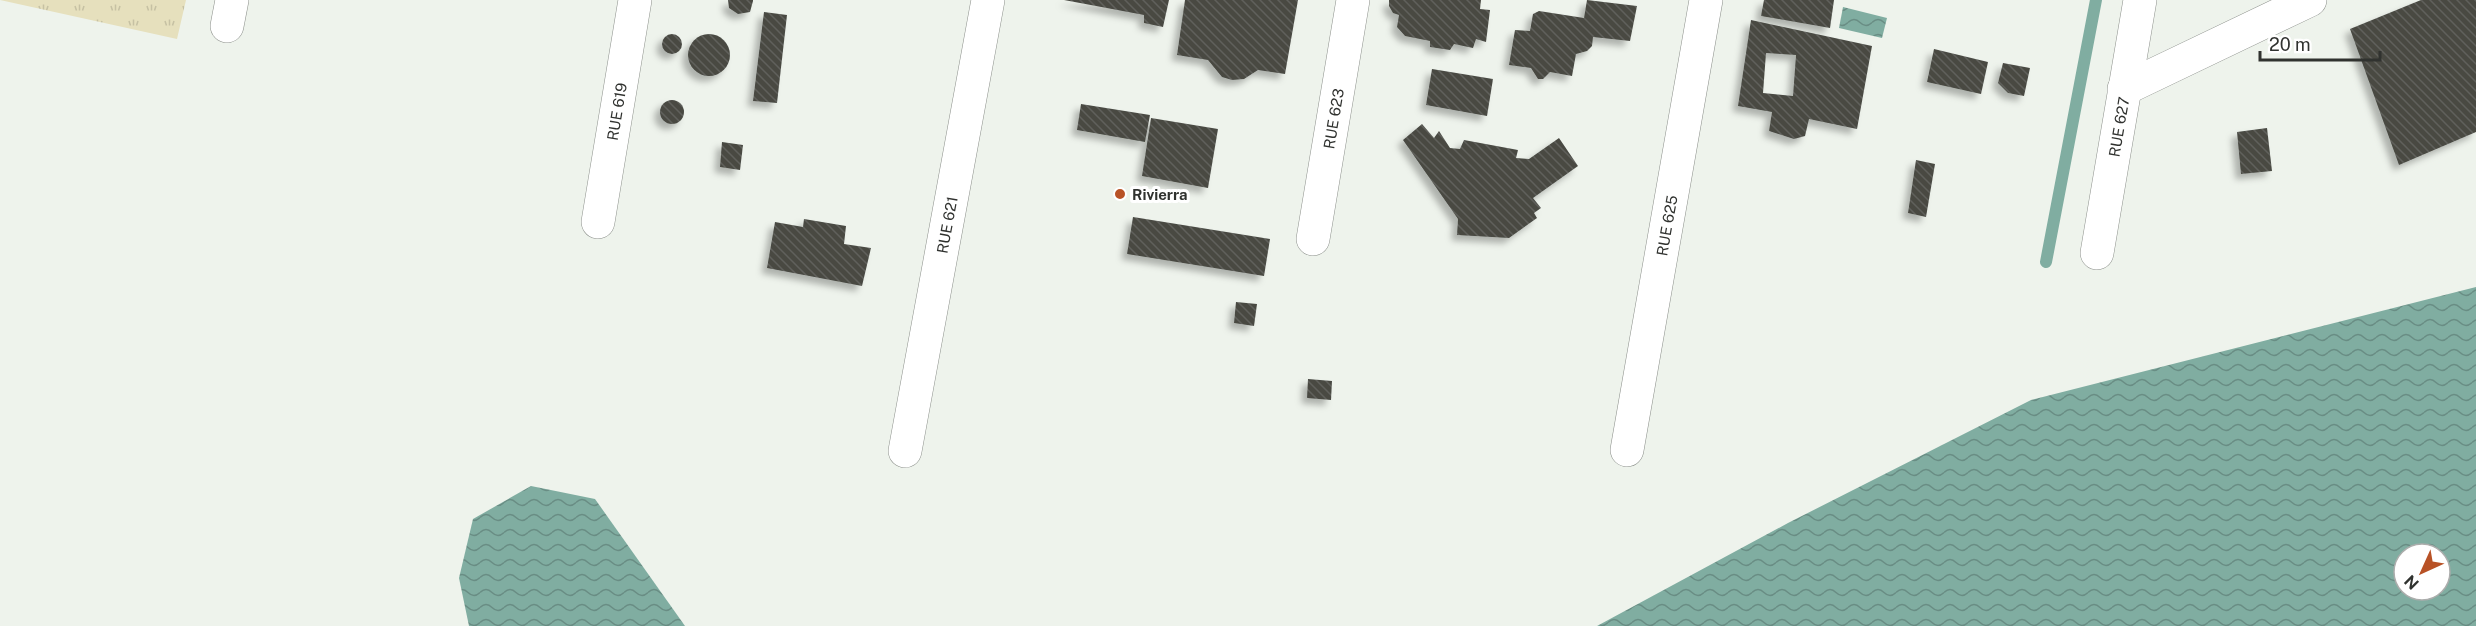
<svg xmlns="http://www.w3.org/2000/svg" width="2476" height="626" font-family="'Public Sans',sans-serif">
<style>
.grass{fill:url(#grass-tufts)}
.water{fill:url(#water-waves);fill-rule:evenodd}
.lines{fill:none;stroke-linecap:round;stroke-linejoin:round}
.stream{stroke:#80ada1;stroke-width:12}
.building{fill:url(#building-back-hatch);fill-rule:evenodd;filter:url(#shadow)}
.minor-casing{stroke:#8b8f8a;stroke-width:34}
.minor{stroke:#fff;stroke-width:33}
.poi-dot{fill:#b85226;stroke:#fff;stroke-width:2}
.labels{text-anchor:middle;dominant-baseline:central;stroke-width:6;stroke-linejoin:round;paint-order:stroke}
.street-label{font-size:15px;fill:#30322f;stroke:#fff}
.poi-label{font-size:15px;font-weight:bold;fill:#30322f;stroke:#fff;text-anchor:start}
</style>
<defs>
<pattern id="grass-tufts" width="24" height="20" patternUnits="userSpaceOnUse" patternTransform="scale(1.5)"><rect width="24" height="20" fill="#e6e0bd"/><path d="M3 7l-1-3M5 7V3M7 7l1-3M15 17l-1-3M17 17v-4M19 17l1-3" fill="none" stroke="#c6c1a3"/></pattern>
<pattern id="water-waves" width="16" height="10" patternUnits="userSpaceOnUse" patternTransform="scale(1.5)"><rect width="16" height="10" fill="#80ada1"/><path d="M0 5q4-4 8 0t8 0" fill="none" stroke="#698d84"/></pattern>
<pattern id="building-back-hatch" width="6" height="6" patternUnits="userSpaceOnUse" patternTransform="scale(1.5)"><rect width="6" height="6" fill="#484943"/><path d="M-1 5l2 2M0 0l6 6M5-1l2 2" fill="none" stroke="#60615c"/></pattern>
<filter id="shadow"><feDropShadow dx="-5.5" dy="5.5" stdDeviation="3" flood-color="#0004"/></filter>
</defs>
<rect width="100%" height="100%" fill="#eef3ec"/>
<path class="grass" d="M0,0h186l-9,39z"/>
<g class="water">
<path d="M1843,7l44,11 -5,20 -43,-10z"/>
<path d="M2476,287v339h-879l191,-103 243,-123zM2404,554h36v36h-36z"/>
<path d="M531,486l64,13 90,127h-216l-10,-48 14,-59z"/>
</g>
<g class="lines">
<path class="stream" d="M2046,262l50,-262"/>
</g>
<g class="building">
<path d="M728,0h25v1l-3,11 -12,2 -9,-6z"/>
<path d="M1064,0h105l-6,27 -19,-4v-8z"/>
<path d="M1185,0h113l-13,74 -27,-4 -14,9 -12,1 -10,-3 -14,-17 -31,-5z"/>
<path d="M1389,0h92l-1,9 10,1 -4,32 -10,-3 -3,9 -19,-4 -4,6 -20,-3v-6l-25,-5 -8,-9 2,-12 -6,-2 -4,-7z"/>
<path d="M1587,0l50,6 -7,35 -37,-4 -1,9 -5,5 -11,3 -4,22 -22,-4 -7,7h-5l-7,-11 -22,-3 6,-35 15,1 3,-17 6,-3 45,7z"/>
<path d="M1764,0h70l-4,28 -69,-12z"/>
<path d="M2421,0h55v132l-77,33 -49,-136z"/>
<path d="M764,12l23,3 -10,88 -24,-2z"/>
<path d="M1751,20l121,26 -15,83 -48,-10 -4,17 -11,3 -25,-8 3,-19 -34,-6zM1766,53l30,2 -3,41 -30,-3z"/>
<circle cx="672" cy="44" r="10"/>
<circle cx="709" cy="55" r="21"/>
<path d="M1934,49l54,13 -7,32 -54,-12z"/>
<path d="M2003,63l27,5 -6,28 -16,-3 -10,-10z"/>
<path d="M1432,69l61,10 -6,37 -61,-11z"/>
<circle cx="672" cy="112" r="12"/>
<path d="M1081,104l69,11 -5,27 -68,-12z"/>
<path d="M1151,118l67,11 -10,59 -66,-12z"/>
<path d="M1422,124l12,14 5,-7 11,17 10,1 4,-9 54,10 -2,8 13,1 30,-21 19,28 -45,32 8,10 -7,5 3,5 -28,20 -52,-3 1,-16 -55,-79z"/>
<path d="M2267,128l5,43 -31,3 -4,-42z"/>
<path d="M722,142l21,3 -3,25 -20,-3z"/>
<path d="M1916,160l19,4 -9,53 -18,-4z"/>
<path d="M1133,217l137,22 -6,37 -137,-22z"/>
<path d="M804,219l42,7 -2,18 27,4 -9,38 -95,-18 8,-46 28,5z"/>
<path d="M1236,302l21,2 -3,22 -20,-3z"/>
<path d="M1308,379l24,2 -1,19 -24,-2z"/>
</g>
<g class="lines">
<g class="minor-casing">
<g id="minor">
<path d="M227,26l5,-26"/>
<path d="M2124,89l186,-89"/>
<path id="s1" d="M598,222l37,-222"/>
<path id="s2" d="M1313,239l40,-239"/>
<path id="s3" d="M2097,253l43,-253"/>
<path id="s4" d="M1627,450l79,-450"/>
<path id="s5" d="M905,451l83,-451"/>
</g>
</g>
<use href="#minor" class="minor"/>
</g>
<circle class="poi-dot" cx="1120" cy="194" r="6"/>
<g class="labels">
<g class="street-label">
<text stroke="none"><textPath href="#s1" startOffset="112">RUE 619</textPath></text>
<text stroke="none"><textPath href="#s2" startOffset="122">RUE 623</textPath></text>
<text stroke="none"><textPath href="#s3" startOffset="128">RUE 627</textPath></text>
<text stroke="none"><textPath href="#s4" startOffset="228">RUE 625</textPath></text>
<text stroke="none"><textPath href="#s5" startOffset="230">RUE 621</textPath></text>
</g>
<g class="poi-label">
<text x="1132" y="194">Rivierra</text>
</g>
</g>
<g transform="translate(2422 572) rotate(225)"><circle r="28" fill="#ffffff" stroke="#acadac" stroke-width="1.5"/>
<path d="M0-4.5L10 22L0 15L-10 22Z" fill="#b85226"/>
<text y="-9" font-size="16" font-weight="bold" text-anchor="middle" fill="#30322f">N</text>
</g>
<path d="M2260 51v9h120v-9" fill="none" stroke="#30322f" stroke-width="3"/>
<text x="2269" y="51" font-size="18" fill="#30322f" stroke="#ffffff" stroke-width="4.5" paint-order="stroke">20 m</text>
</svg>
